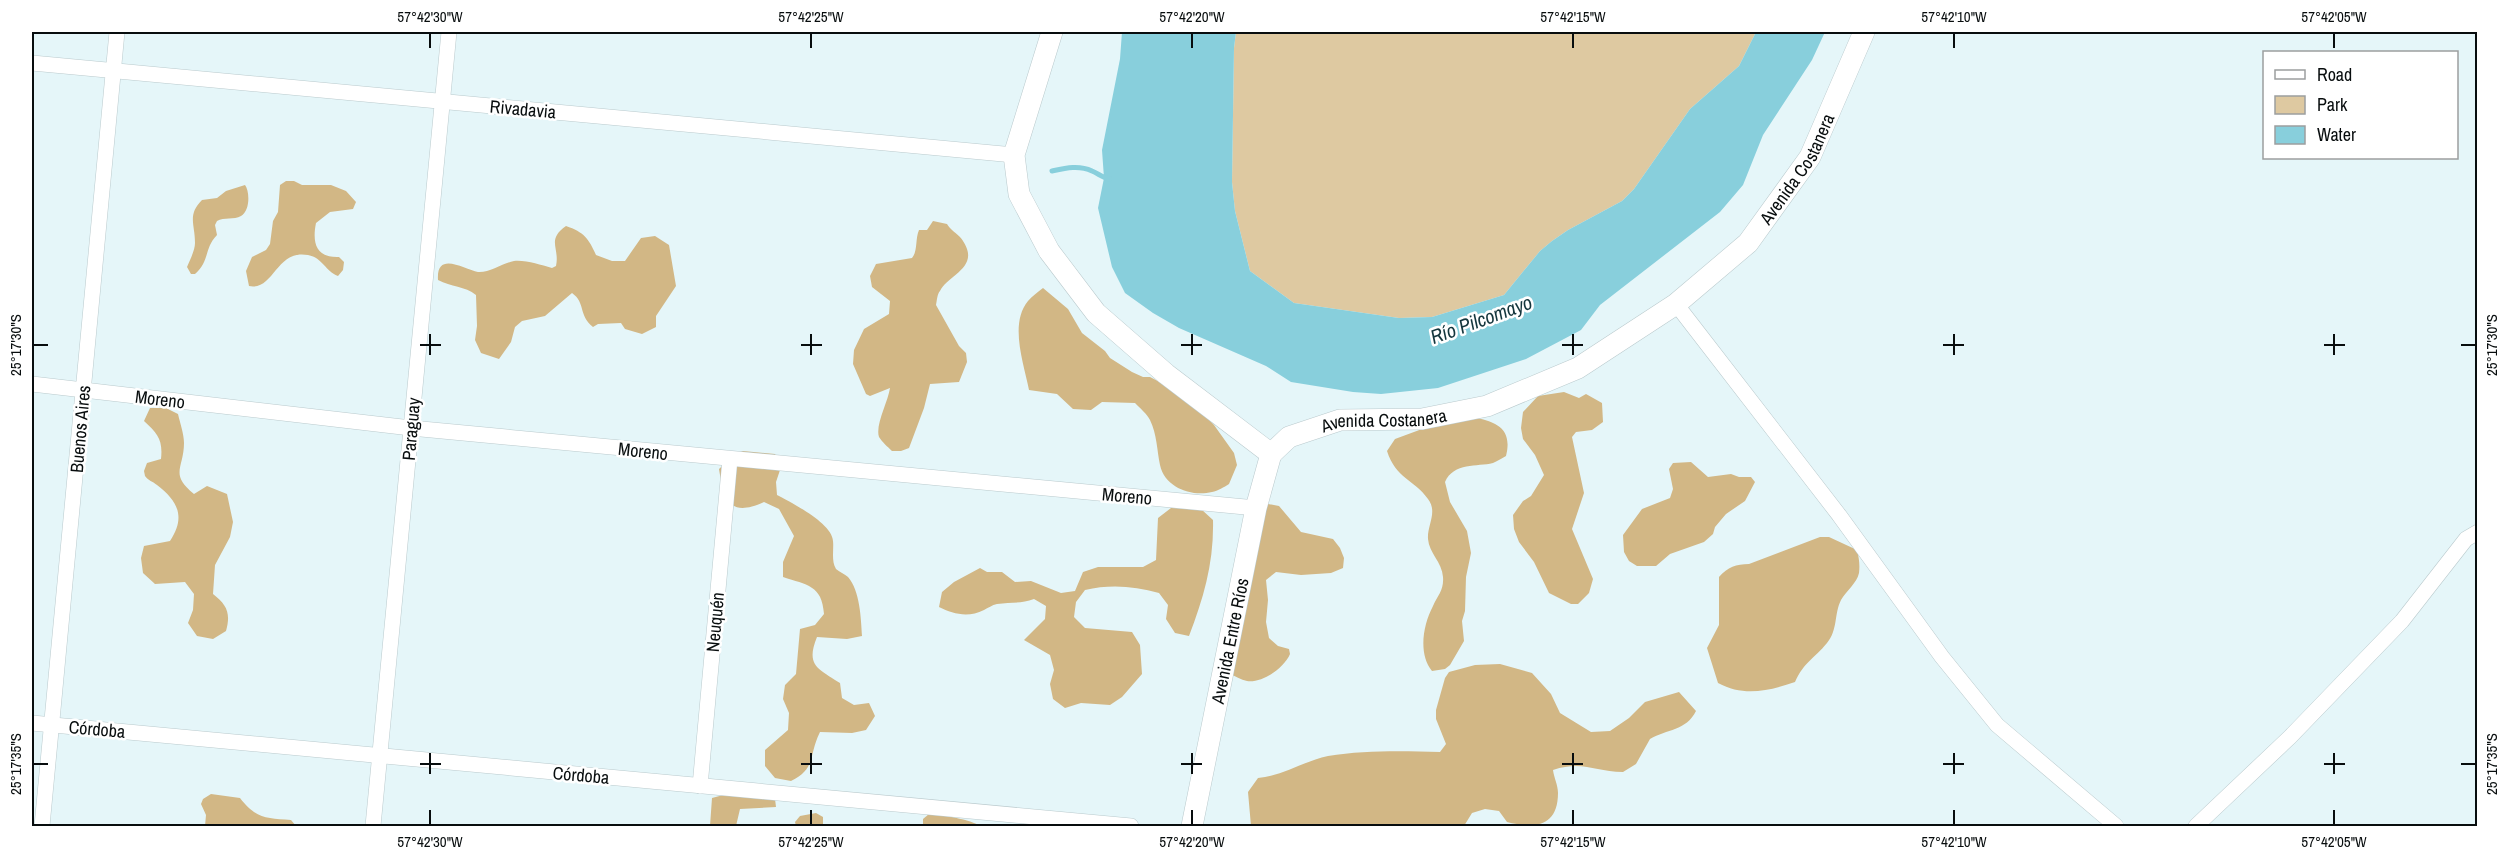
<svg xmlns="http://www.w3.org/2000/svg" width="2509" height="858" font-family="'Archivo Narrow',sans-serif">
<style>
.green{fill:#dec9a1}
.forest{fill:#d2b785}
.water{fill:#88cfdc}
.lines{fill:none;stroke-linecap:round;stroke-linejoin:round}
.stream{stroke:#88cfdc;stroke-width:5}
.street-casing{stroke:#bacacd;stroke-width:16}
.secondary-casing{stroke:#bacacd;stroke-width:22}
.street{stroke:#fff;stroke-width:15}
.secondary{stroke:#fff;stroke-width:21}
.ticks{fill:none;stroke:#080d0e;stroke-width:2}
.labels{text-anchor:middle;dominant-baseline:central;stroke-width:5;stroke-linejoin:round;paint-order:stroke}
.street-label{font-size:18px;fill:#080d0e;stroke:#fff}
.water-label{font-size:20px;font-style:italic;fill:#14363d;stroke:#fff}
.neatline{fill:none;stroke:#080d0e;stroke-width:2}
.ticks-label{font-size:15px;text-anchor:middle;fill:#080d0e}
</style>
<rect width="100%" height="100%" fill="#e5f6f9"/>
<path class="green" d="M1236,32h520l-17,34 -49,43 -56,80 -12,12 -54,29 -16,11 -12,10 -36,44 -72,22 -33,1 -105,-15 -44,-32 -15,-60 -3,-29 2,-134z"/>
<g class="forest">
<path d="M286,181h8l8,4h29l15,6 10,11 -3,7 -23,3 -14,11c-4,20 0,35 23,34l5,5 -1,8 -5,6c-13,-5 -15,-18 -30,-21 -32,-6 -34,36 -59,31l-3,-15 6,-14 14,-7 4,-6 3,-23 5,-9 2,-27z"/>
<path d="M245,185c5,7 5,26 -4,31 -7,4 -17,1 -24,5l-2,4 2,10c-13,13 -7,26 -22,39h-4l-4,-7c3,-7 8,-17 8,-24 0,-19 -8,-28 7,-43l15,-2 9,-7z"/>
<path d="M933,221l14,3c5,9 15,10 20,25 7,20 -20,28 -27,42 -3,3 -3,10 -4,14l23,41 7,7 1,9 -8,20 -29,2 -6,24 -15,40 -8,3h-9c-4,-4 -10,-9 -13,-14 -4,-12 9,-35 11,-49l-20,8 -4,-2 -13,-30 1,-14 10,-21 25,-15 1,-13 -18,-14 -2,-11 6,-12 36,-6c6,-7 3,-19 7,-28h8z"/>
<path d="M566,226c18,6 23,13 30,29l16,6h13l16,-23 14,-2 14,9 7,41 -20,30v11l-14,7 -17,-5 -4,-6 -23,1 -5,3c-15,-12 -7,-24 -21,-34l-27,23 -23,5 -7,6 -4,15 -12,17 -18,-6 -6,-13 2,-14 -1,-31c-11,-9 -25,-8 -38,-15 -2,-30 27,-10 40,-8 11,1 25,-9 36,-11 13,-1 26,4 38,7l4,-2c4,-18 -10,-26 10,-40z"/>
<path d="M1043,288l25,21 14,24 23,18 5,7 22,14 11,5h7l25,13 24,19 15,16 20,28 3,12 -8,19c-5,3 -11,7 -17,8 -20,5 -47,-4 -52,-27 -3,-14 -3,-31 -10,-45 -3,-6 -10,-12 -15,-17l-33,-1 -11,8 -18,-1 -16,-15 -28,-4c-5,-26 -20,-66 -1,-89 4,-5 10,-9 15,-13z"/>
<path d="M1564,392l15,6 7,-4 16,9 1,19 -11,8 -16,2 -4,5 12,56 -12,36 21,50 -4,14 -11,11h-7l-22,-11 -15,-31 -15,-20 -5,-13 -1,-14 10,-14 8,-5 13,-21 -9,-20 -12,-16 -2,-11 2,-16 15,-16z"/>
<path d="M150,408h16l12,6c2,9 6,20 6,29 0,25 -15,31 10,51l13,-8 20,8 6,28 -3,15 -15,28 -2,29c14,11 18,19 13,37l-13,8 -16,-3 -9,-13 5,-13 1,-16 -9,-12 -30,2 -12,-11 -2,-15 3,-12 26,-5c16,-24 8,-40 -13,-56 -5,-4 -8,-4 -12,-9l-1,-5 3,-8 14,-4c2,-19 -3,-25 -17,-38z"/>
<path d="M1473,417c23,5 40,11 33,39 -4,2 -8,5 -13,7 -16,4 -39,-1 -48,19l5,20 17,29 4,22 -5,24 -1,34 -3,10 2,20 -14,24 -5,4 -13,2c-14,-17 -9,-46 1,-65 5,-11 11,-16 10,-29 -1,-15 -14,-24 -15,-38 -1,-14 10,-27 0,-40 -14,-20 -32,-20 -41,-48l8,-12 46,-17z"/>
<path d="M743,451l32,3 6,13 -5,15 1,13c15,8 55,28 56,46 1,8 -2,20 3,28 3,3 9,5 12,8 12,14 13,41 14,59l-15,3 -30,-2c-12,29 2,32 23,46l2,15 12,7 15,-2 6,13 -9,14 -14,3 -32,-1c-12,24 -3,36 -29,49l-16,-3 -10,-12v-16l23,-20 1,-17 -6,-14 2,-14 11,-11 4,-45 15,-4 9,-11c-2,-29 -17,-29 -41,-37v-15l11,-26 -15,-27 -15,-7c-35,16 -40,-2 -45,-33l16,-15z"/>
<path d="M1691,462l17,15 23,-3 8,3h12l4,5 -10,19 -19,13 -11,13 -2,7 -9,8 -34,12 -14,12h-19l-8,-5 -5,-9 -1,-17 19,-26 28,-11 3,-9 -4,-20 4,-6z"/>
<path d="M1268,504l11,2 22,26 32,7 7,9 4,10 -1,10 -12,5 -30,2 -25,-3 -10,8 2,20 -2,22 3,16 9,8 11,3 1,5c-6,14 -27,29 -43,27 -6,-1 -12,-5 -18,-8l34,-168z"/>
<path d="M1171,508l30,1 12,11c1,42 -9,77 -24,116l-14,-3 -9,-14 2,-14 -9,-12c-25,-7 -49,-9 -74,-3l-9,12 -2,15 11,11 47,4 8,13 2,29 -20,23 -12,8 -29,-2 -16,5 -12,-9 -3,-15 4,-14 -4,-15 -26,-15 21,-21 1,-13 -12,-7c-13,5 -24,3 -37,5 -5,1 -9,4 -13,6 -16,8 -31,4 -45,-3l3,-15 12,-10 26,-14 7,4h15l13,10 16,-1 30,12 14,-2 8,-19 15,-5h45l13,-7 2,-42z"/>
<path d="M1820,537h9l28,13c2,8 3,15 2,23 -2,10 -13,18 -18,27 -7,14 -3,30 -14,43 -13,16 -23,19 -32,39 -27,9 -51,15 -77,1l-11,-35 12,-23v-48c9,-10 17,-13 30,-13z"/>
<path d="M1500,664l32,9 19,21 9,19 31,19 19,-1 19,-13 16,-16 34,-10 17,19c-10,20 -29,18 -46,28l-14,25 -13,8c-28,0 -40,-12 -70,-2 1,8 5,15 5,23 0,34 -24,36 -51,29l-8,-11 -14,-2 -13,4 -8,13h-213l-3,-34 10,-14c24,-2 46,-17 70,-22 37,-6 76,-5 112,-4l6,-8 -10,-25v-9l9,-32 4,-6 26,-7z"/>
<path d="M211,794l29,4c16,21 27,20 51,22l5,6h-91l1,-11 -5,-11 2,-5z"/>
<path d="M727,794l48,5 1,8 -36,2 -4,17h-26l2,-28z"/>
<path d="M816,813l7,4v9h-27l-1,-4 5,-6z"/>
<path d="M929,814c11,0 43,6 51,12h-57v-7z"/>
</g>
<path class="water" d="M1122,32h114l-2,16 -2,134 3,29 15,60 44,32 105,15 33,-1 72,-22 36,-44 12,-10 16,-11 54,-29 12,-12 56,-80 49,-43 17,-34h69l-13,28 -49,75 -20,50 -23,27 -120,93 -19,25 -55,29 -88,29 -57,6 -28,-2 -62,-10 -25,-16 -87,-38 -26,-15 -28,-20 -13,-26 -14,-59 6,-30 -2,-28 18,-91z"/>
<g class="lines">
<path class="stream" d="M1052,171c14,-3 27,-6 40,0 7,3 11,7 18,8"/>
<g class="street-casing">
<g id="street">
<path d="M32,63l982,92"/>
<path d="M1676,304l163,211 103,142 55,68 119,101"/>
<path d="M32,384l379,44 845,80"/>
<path d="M32,723l1099,103"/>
<path d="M700,786l30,-327"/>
<path d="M42,826l75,-794"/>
<path d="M373,826l76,-794"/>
<path d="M2196,826l94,-89 112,-116 64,-82 12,-7"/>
</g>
</g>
<g class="secondary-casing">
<g id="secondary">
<path d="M1052,32l-38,123 5,39 30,57 47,62 70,61 105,80"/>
<path id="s1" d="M1271,454l18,-17 51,-17 82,-1 65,-13 91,-38 98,-64 72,-61 62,-86 54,-125"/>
<path id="s2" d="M1192,826l64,-318 15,-54"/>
</g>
</g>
<use href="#street" class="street"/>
<use href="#secondary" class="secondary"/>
</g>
<path class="ticks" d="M430,33v15M811,33v15M1192,33v15M1573,33v15M1954,33v15M2334,33v15M430,334v21M811,334v21M1192,334v21M1573,334v21M1954,334v21M2334,334v21M33,345h15M420,345h21M801,345h21M1181,345h21M1562,345h21M1943,345h21M2324,345h21M2461,345h15M430,753v21M811,753v21M1192,753v21M1573,753v21M1954,753v21M2334,753v21M33,764h15M420,764h21M801,764h21M1181,764h21M1562,764h21M1943,764h21M2324,764h21M2461,764h15M430,810v15M811,810v15M1192,810v15M1573,810v15M1954,810v15M2334,810v15"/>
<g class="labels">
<g class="street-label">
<text transform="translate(523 109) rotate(5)">Rivadavia</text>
<text stroke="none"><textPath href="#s1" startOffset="626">Avenida Costanera</textPath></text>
<text transform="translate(160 399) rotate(7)">Moreno</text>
<text stroke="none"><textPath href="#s1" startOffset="122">Avenida Costanera</textPath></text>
<text transform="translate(80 429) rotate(-85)">Buenos Aires</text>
<text transform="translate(411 429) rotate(-85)">Paraguay</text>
<text transform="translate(643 451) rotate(6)">Moreno</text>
<text transform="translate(1127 496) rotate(5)">Moreno</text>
<text transform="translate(715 622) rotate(-85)">Neuquén</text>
<text stroke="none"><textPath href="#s2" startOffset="189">Avenida Entre Ríos</textPath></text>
<text transform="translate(97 729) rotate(5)">Córdoba</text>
<text transform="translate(581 775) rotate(5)">Córdoba</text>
</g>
<g class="water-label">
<text transform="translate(1481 319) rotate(-20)">Río Pilcomayo</text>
</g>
</g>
<rect width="2509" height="858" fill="none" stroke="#ffffff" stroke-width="66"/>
<rect x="2263" y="51" width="195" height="108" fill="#ffffff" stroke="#9c9e9f" stroke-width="1.5"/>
<rect x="2275" y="70" width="30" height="9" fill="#ffffff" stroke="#9c9e9f" stroke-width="1.5"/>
<text x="2317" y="81" font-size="18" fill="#080d0e">Road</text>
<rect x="2275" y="96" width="30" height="18" fill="#dec9a1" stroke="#9c9e9f" stroke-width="1.5"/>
<text x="2317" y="111" font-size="18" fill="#080d0e">Park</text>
<rect x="2275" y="126" width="30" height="18" fill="#88cfdc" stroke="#9c9e9f" stroke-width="1.5"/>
<text x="2317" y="141" font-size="18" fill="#080d0e">Water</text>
<rect x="33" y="33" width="2443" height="792" class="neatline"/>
<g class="ticks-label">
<text x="430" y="22">57°42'30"W</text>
<text x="811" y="22">57°42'25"W</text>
<text x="1192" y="22">57°42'20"W</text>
<text x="1573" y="22">57°42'15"W</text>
<text x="1954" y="22">57°42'10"W</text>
<text x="2334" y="22">57°42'05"W</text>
<text transform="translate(16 345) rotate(-90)" y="5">25°17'30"S</text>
<text transform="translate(2492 345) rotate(-90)" y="5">25°17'30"S</text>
<text transform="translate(16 764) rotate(-90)" y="5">25°17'35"S</text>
<text transform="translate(2492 764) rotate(-90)" y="5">25°17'35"S</text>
<text x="430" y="847">57°42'30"W</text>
<text x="811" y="847">57°42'25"W</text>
<text x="1192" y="847">57°42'20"W</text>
<text x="1573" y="847">57°42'15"W</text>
<text x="1954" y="847">57°42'10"W</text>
<text x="2334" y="847">57°42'05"W</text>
</g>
</svg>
